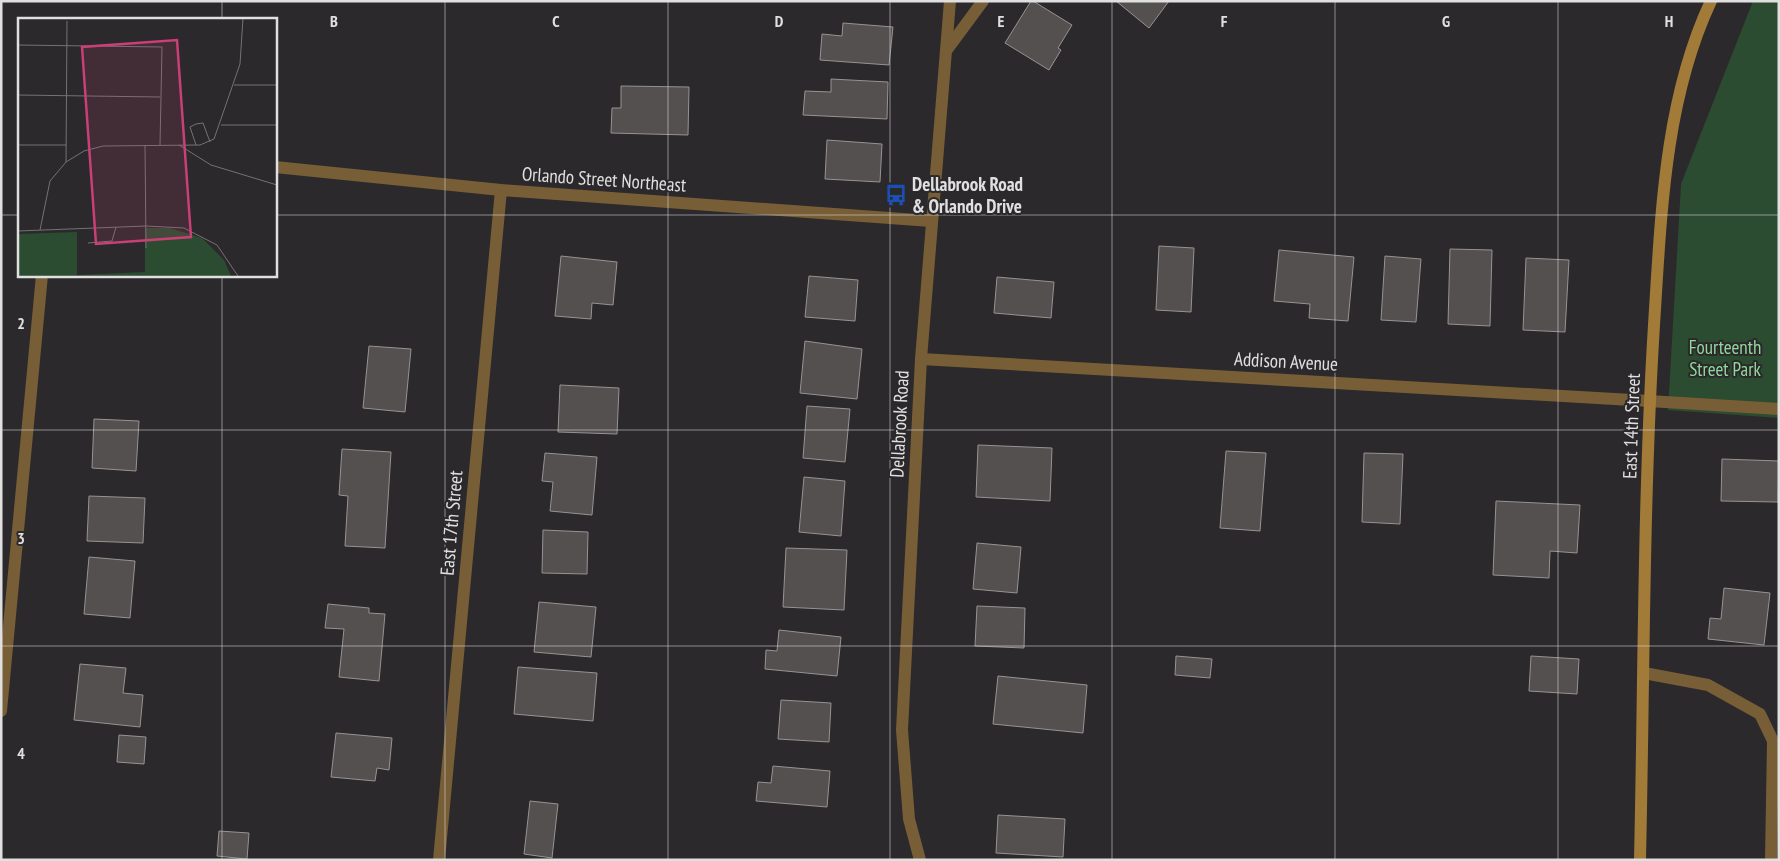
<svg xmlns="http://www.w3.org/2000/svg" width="1780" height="861" font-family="'PT Sans Narrow',sans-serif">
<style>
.green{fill:#2b4c30}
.building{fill:#54504f;stroke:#989393}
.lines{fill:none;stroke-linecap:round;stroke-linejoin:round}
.service{stroke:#775e37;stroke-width:12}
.minor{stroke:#775e37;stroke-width:12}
.tertiary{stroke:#775e37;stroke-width:12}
.secondary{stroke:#a27b39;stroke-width:12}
.grid{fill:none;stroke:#e1e0e1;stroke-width:1;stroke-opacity:0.55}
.labels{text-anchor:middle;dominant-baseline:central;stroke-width:4;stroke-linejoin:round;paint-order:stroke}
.street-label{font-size:19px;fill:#e1e0e1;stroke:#2b292b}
.poi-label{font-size:19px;font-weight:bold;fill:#e1e0e1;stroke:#2b292b;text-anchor:start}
.park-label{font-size:19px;fill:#91d89b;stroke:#2b292b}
.inset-road{fill:none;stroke:#747274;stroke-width:1}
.view{fill:#c84076;fill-opacity:0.15;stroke:#c84076;stroke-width:2.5}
.inset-edge{fill:none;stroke:#e1e0e1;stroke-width:2.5}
.grid-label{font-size:16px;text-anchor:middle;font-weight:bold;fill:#e1e0e1;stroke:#2b292b;stroke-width:4;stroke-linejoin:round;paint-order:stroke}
</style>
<rect width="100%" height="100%" fill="#2b292b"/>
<path class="green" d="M1753,1h26v417l-111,-8 13,-226z"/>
<g class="building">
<path d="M1031,1h2l39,24 -14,23 3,2 -12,20 -44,-27z"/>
<path d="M1116,1h53l-20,27z"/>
<path d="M843,23l50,4 -4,38 -69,-5 2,-26 20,2z"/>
<path d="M831,79l57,3 -1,37 -84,-4 2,-24 26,1z"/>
<path d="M621,86l68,1 -1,48 -77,-2 1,-25h9z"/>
<path d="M827,140l55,4 -2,38 -55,-3z"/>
<path d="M1159,246l35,2 -3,64 -35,-2z"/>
<path d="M1450,249l42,1 -2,76 -42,-2z"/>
<path d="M1279,250l75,7 -6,64 -39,-3 1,-14 -36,-3z"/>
<path d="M561,256l56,6 -4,43 -21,-2 -1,16 -36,-3z"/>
<path d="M1385,256l36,3 -5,63 -35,-2z"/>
<path d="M1526,258l43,2 -4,72 -42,-2z"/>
<path d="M809,276l49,4 -3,41 -50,-4z"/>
<path d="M997,277l57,5 -3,36 -57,-5z"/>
<path d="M805,341l57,8 -5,50 -57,-6z"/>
<path d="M369,346l42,3 -6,63 -42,-4z"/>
<path d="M560,385l59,3 -2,46 -59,-2z"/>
<path d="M807,406l43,3 -5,53 -42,-4z"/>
<path d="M94,419l45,2 -3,50 -44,-3z"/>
<path d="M978,445l74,3 -2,53 -74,-4z"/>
<path d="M342,449l49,3 -6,96 -40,-2 3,-50 -9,-1z"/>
<path d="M1226,451l40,2 -6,78 -40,-3z"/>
<path d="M545,453l52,4 -5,58 -42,-4 3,-29 -11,-1z"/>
<path d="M1364,453l39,1 -3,70 -38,-2z"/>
<path d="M1722,459l57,2 -1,41 -57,-1z"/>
<path d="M804,477l41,4 -4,55 -42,-4z"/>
<path d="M89,496l56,2 -2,45 -56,-2z"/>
<path d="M1496,501l84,4 -3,48 -27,-2 -1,27 -56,-3z"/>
<path d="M543,530l45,2 -1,42 -45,-1z"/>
<path d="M977,543l44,4 -4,46 -44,-4z"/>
<path d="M786,548l61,2 -3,60 -61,-3z"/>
<path d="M89,557l46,4 -5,57 -46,-4z"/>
<path d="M1724,588l46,5 -6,52 -56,-6 2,-21 11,1z"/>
<path d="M539,602l57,5 -5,50 -57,-5z"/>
<path d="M328,604l41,4v5l16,1 -6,67 -40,-4 5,-48 -19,-1z"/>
<path d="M977,606l48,2 -1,40 -49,-2z"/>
<path d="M779,630l62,7 -4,39 -72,-7 1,-19 11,1z"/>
<path d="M1176,656l36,3 -2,19 -35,-3z"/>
<path d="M1531,656l48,3 -2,35 -48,-3z"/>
<path d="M80,664l46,4 -3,25 20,2 -3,32 -66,-7z"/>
<path d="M518,667l79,6 -4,48 -79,-7z"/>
<path d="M998,676l89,9 -4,48 -90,-9z"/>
<path d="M781,700l50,3 -2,39 -51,-3z"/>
<path d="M336,733l56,5 -3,32 -12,-2 -2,13 -44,-4z"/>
<path d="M119,735l27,2 -2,27 -27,-2z"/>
<path d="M773,766l57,5 -3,36 -71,-6 2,-19 13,1z"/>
<path d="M530,801l28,3 -6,54 -28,-4z"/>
<path d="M998,815l67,4 -2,38 -67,-4z"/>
<path d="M219,831l30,2 -2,26 -30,-3z"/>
</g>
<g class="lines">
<g class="service">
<path d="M1649,401l130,8"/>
<path d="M1644,673l64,12 52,29 13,27 -2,119"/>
</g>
<g class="minor">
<path d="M946,51l37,-50"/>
<path d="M275,167l226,23 430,31"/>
<path d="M921,359l728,42"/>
<path d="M1,711l41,-436"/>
<path d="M439,860l62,-670"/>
</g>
<path class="tertiary" d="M920,860l-11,-41 -7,-89 19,-371 29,-358"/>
<path class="secondary" d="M1640,860c4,-178 3,-357 14,-535 7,-108 10,-224 57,-324"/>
</g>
<path class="grid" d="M222,1v18M445,1v859M668,1v859M890,1v859M1112,1v859M1335,1v859M1558,1v859M1,215h18M275,215h1504M222,275v585M1,430h1778M1,646h1778"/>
<defs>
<g id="bus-bare" transform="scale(1.725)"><path d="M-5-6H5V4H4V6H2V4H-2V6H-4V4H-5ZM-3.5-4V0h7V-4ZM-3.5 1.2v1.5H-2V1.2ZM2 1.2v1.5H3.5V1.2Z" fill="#1a4fb4" stroke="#2b292b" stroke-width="2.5" paint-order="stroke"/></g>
</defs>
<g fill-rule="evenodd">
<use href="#bus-bare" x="896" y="195"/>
</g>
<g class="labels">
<g class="street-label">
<text transform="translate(604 179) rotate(4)">Orlando Street Northeast</text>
<text transform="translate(1286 361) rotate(3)">Addison Avenue</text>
<text transform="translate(899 424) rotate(-87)">Dellabrook Road</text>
<text transform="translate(1631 426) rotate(-88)">East 14th Street</text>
<text transform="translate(451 523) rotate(-85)">East 17th Street</text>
</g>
<g class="poi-label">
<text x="912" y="184">Dellabrook Road<tspan x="912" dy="22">&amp; Orlando Drive</tspan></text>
</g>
<g class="park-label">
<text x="1725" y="347">Fourteenth<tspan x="1725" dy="22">Street Park</tspan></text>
</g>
</g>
<g transform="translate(18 18)">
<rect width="259" height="259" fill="#2b292b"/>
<path d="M127,210h25l32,10 22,22 7,16h-213v-42l59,-2v43l68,-3z" fill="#2b4c30"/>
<path class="inset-road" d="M0,27l144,2 -2,98M216,67h43M0,77l142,2M203,107h56M0,127h48M127,127l1,103M161,127l32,20 66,20M178,127l-6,-18 6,-3 7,-1 7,19M48,144l1,-141M22,212l10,-49 16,-19 18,-11 19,-5 97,-1 14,-6 26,-75 3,-46M0,213l128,-5 38,2 33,17 21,31M70,225l24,-2 4,-14"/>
<path class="view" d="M159,22l14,197 -95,7 -14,-197z"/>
<rect width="259" height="259" class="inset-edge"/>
</g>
<g class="grid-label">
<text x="334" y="27">B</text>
<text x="556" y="27">C</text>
<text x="779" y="27">D</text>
<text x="1001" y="27">E</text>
<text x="1224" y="27">F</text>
<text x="1446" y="27">G</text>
<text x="1669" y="27">H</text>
<text x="21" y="329">2</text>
<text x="21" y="544">3</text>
<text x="21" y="759">4</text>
</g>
<rect width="1780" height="861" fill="none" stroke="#e1e0e1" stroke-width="5"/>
</svg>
